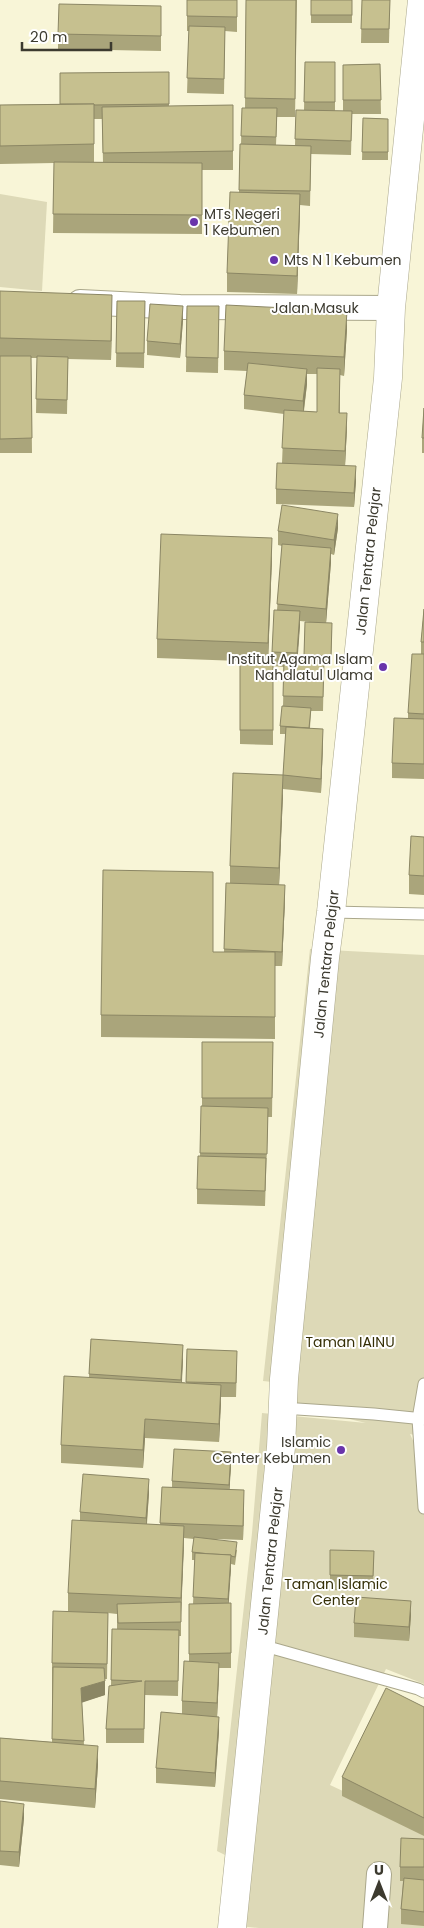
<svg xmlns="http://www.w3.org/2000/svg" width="424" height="1928" font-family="Poppins,sans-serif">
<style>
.green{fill:#ddd9b7}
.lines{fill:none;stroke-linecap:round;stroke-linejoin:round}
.lane-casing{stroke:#aaa78b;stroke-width:13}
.street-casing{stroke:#aaa78b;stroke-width:26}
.secondary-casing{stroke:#aaa78b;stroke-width:29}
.lane{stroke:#fff;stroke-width:11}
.street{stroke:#fff;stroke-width:24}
.secondary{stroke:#fff;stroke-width:28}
.wall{fill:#aaa57b;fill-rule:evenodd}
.shaded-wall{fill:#8b8664}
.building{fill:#c6c08f;stroke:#8b8664}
.poi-dot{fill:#6934ab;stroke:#fff;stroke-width:2}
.labels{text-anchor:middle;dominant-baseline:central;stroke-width:4;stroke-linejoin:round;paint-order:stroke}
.poi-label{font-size:14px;fill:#3c3a2f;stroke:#fff;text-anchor:start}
.street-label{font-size:14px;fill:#3c3a2f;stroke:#fff}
.park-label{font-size:14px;fill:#352f06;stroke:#fff}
</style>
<rect width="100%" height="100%" fill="#f8f5d7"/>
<g class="green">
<path d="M0,194l47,8 -5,89 -42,-4z"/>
<path d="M310,949l114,6v482l-14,-3 14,31v219l-38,-15 -56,116 94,44v99h-165l-40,-4 6,-69 -8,-4 35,-318 10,-120 104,10 -96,-23 2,-18 -9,-1z"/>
</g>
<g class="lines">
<g class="lane-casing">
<g id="lane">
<path d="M331,912l93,2"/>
<path d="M424,1384l-6,35 6,89"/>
<path d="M282,1408l92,6 50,5"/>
<path d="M261,1645l157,44 6,3"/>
</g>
</g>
<g class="street-casing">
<g id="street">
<path d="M80,302l100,5 211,1"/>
<path d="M375,1928l4,-54"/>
</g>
</g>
<g class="secondary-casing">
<path id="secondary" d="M232,1928l49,-481 3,-68 41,-421 6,-46 57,-534 3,-70 31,-308"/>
</g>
<use href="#lane" class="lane"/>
<use href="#street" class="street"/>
<use href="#secondary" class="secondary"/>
</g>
<g class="wall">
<path d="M187,0h50v32l-12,-1 -1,63 -37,-1 2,-62h-2z"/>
<path d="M246,0h51l-2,117h-18l-1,28h19l1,-35h8l1,-48h30v49h8v-46l37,-1 1,50h-29l-1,41 -40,-1 -1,52 -10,-1 -3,89 -70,-2v-19l12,-81 1,-48h1l1,-36h3z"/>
<rect x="311" y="0" width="41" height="23"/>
<path d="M362,0h28l-1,43h-28z"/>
<path d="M161,6v45l-103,-2v-15z"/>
<path d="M169,72v34l64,-1v65h-31v64l-149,-1 1,-70 -54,1v-59l60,-1zM94,119h8l1,43h-9z"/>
<path d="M363,118l25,1v41h-26z"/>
<path d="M0,291l112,23 -1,46 -43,-1 -1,55 -31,-1 1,-55h-6l1,95h-32z"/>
<path d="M117,301h28l-1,67 -28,-1z"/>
<path d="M187,306h32l-1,67 -32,-1z"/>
<path d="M183,320l-3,38 -33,-3v-14z"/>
<path d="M347,329l-3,47 -4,-1v38l7,14 -2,39 11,15 -2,26 -78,-3v-15l6,-26 2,-49 -40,-5v-14l3,-24 -23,-1v-19zM307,374h10v38l-13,-1 3,-27z"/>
<path d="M424,408v45h-2v-15z"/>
<path d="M338,528l-4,27 -3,-1v8l-5,61 6,8 -1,33 -7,-1 -1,48h-12l-1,17 13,15 -2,50 -38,-4v-14l3,-41h-6v-8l3,-20 1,-39 -11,-1v79l-33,-1v-83l-83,-3v-19l115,-82 -4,102h4v-7l5,-42 5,-64 -4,-1v-14zM300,621l20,2 -15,-1 -1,39h-7z"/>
<path d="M424,609v170l-32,-1v-15l16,-44v-6l13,-59v-12z"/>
<path d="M283,794l-4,91 6,14 -3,67h-7v73l-174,-2v-22l112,-63h11l2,-69h4v-17z"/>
<path d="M424,837v58l-15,-1v-19z"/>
<path d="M202,1042h71l-1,75h-4l-3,89 -68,-2v-15l3,-33 2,-50z"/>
<path d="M91,1339l92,20 -1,23 4,1 1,-34 50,16 -1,32h-15l-2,45 -74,-4 -2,30 -82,-5v-18l28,-68z"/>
<path d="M231,1466l-2,23 15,15 -1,36 -27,-1 21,11 -2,15 -4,-1 -3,39h3v65h-12l-2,49 2,14 -4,56 -59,-4v-15l26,-54v-13l7,-40v-57h4l2,-44h-3v-8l2,-13 -10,-1 -3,74v24h-2l-1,60 -33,-1 -1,48h-38v-14l5,-44 1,-56h5v-15l-9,-1 -1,66h-2v16l-23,7 2,43 14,20 -3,43 -95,-9v-61l52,4v-79l16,-52v-18l12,-72v-9l69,-19 -2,31 13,1 2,-38h10v-6z"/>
<path d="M374,1551l-1,40 -43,-1v-15z"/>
<path d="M411,1615l-2,26 -55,-4v-14z"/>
<path d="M424,1707v129l-82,-40v-19z"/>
<path d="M0,1801l24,17 -5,49 -19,-2z"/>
<path d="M424,1839v87l-23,-2v-15l2,-28h-3v-14z"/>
</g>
<g class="shaded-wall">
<path d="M300,194v19l-3,81v-18z"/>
<path d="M112,295v19l-1,46v-19z"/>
<path d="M183,306v14l-3,38v-14z"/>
<path d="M347,311v18l-3,47v-19z"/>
<path d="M307,369v15l-4,32v-15z"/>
<path d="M347,413v14l-2,39v-15z"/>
<path d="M356,466v15l-2,26v-14z"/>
<path d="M338,514v14l-4,27v-15z"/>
<path d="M272,538v19l-4,105v-19z"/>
<path d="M331,548v14l-5,61v-14z"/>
<path d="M300,611v15l-3,41v-14z"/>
<path d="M323,729v14l-2,50v-14z"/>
<path d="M283,775v19l-4,92v-18z"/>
<path d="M285,885v14l-3,67v-14z"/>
<path d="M183,1345v14l-2,35v-14z"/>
<path d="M221,1385v18l-2,39v-18z"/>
<path d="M145,1419v19l-2,30v-18z"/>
<path d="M231,1452v14l-2,33v-14z"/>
<path d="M149,1479v14l-3,39v-14z"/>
<path d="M244,1490v14l-1,36v-14z"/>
<path d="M184,1526v19l-3,72v-19z"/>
<path d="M231,1555v14l-3,45v-15z"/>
<path d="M411,1601v14l-2,26v-14z"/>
<path d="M219,1663v14l-2,41v-15z"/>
<path d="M105,1681v14l-24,8v-15z"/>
<path d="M219,1717v14l-4,56v-14z"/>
<path d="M98,1746v19l-3,43v-19z"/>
<path d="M24,1804v14l-5,49v-15z"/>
</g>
<g class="building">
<path d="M187,0h50v17l-50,-1z"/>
<path d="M246,0h50l-1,99 -50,-1z"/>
<rect x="311" y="0" width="41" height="15"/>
<path d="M362,0h28l-1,29h-28z"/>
<path d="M59,4l102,2v30l-103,-2z"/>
<path d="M189,26l36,1 -1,52 -37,-1z"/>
<path d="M305,62h30v40h-31z"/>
<path d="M380,64l1,36h-38v-35z"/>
<path d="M169,72v32l-75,1v-1h-34v-31z"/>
<path d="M94,104v40l-94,2v-41z"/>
<path d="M233,105v46l-130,2 -1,-46z"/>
<path d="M242,108h35l-1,29 -35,-1z"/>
<path d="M296,110l56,1 -1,30 -56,-2z"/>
<path d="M363,118l25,1v33h-26z"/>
<path d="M240,144l71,2 -1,45 -71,-1z"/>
<path d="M54,162l148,1v52l-149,-1z"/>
<path d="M230,192l70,2 -3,82 -70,-3z"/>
<path d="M0,291l112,4 -1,46 -111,-3z"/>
<path d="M117,301h28l-1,52h-28z"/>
<path d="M150,304l33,2 -3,38 -33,-3z"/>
<path d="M226,305l121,6 -3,46 -120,-6z"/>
<path d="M187,306h32l-1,52 -32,-1z"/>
<path d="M0,356h31l1,82 -32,1z"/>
<path d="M37,356l31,1 -1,43 -31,-1z"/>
<path d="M248,363l59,6 -4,32 -59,-6z"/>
<path d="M317,368l23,1 -1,44h8l-2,38 -63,-3 2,-38 33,2z"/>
<path d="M424,408v30h-2z"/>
<path d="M277,463l79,3 -2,27 -78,-4z"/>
<path d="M282,505l56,9 -4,26 -56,-9z"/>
<path d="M161,534l111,4 -4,105 -111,-4z"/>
<path d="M282,544l49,4 -5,61 -49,-5z"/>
<path d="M424,609v33h-3z"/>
<path d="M274,610l26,1 -3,42 -25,-1z"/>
<path d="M305,622l27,1 -1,33 -27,-1z"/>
<path d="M412,654h12v60l-16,-1z"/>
<rect x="240" y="659" width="33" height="71"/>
<path d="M284,660l40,1 -1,36 -40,-1z"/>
<path d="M282,706l29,2 -2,20 -29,-2z"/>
<path d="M394,718l30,1v45l-32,-1z"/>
<path d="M286,727l37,2 -2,50 -38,-4z"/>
<path d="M233,773l50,2 -4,93 -49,-2z"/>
<path d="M411,836l13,1v39l-15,-1z"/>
<path d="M103,870l110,2v80h62v65l-174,-2z"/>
<path d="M226,883l59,2 -3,67 -58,-3z"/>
<path d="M202,1042h71l-1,56h-70z"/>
<path d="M201,1106l67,2 -1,46 -67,-1z"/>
<path d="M198,1156l68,2 -1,33 -68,-2z"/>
<path d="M91,1339l92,6 -2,35 -92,-6z"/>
<path d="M187,1349l50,2 -1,32 -50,-1z"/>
<path d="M64,1376l157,9 -2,39 -74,-5 -2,31 -82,-5z"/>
<path d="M174,1449l57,3 -2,33 -57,-4z"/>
<path d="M83,1474l66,5 -3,39 -66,-6z"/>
<path d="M162,1487l82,3 -1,36 -83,-3z"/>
<path d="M72,1520l112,6 -3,72 -113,-5z"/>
<path d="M194,1537l43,5 -2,15 -4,-1v-1l-21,-1 -18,-2z"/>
<path d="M330,1550l44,1 -1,25 -43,-1z"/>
<path d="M195,1553l36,2 -3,44 -35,-2z"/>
<path d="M356,1597l55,4 -2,26 -55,-4z"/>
<path d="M181,1602v20l-63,1 -1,-19z"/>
<path d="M231,1603v50l-42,1v-50z"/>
<path d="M53,1611l55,2 -1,51 -55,-1z"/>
<path d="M112,1629l67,1 -1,51h-33l-1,48h-38l3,-43 33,-5 -31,-1z"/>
<path d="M184,1661l35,2 -2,40 -35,-2z"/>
<path d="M53,1667l51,1 1,13 -24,7 3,53 -32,-2z"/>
<path d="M386,1688l38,19v111l-82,-41z"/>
<path d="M161,1712l58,5 -4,56 -59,-5z"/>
<path d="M0,1738l98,8 -3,43 -95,-8z"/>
<path d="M0,1801l24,3 -5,48 -19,-1z"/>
<path d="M401,1838l23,1v28h-24z"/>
<path d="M404,1878l20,2v32l-23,-3z"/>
</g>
<g class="poi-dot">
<circle cx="194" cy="222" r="5"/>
<circle cx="274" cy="260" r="5"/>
<circle cx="383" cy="667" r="5"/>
<circle cx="341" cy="1450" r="5"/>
</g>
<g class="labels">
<g class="poi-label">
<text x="204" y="214">MTs Negeri<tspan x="204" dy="16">1 Kebumen</tspan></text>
<text x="284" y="260">Mts N 1 Kebumen</text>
<text x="373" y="659" text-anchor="end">Institut Agama Islam<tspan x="373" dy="16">Nahdlatul Ulama</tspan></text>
<text x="331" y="1442" text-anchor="end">Islamic<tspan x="331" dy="16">Center Kebumen</tspan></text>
</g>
<g class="street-label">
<text x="315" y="308">Jalan Masuk</text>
<text transform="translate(368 561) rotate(-84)">Jalan Tentara Pelajar</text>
<text transform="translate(326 964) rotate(-84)">Jalan Tentara Pelajar</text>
<text transform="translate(270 1561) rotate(-84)">Jalan Tentara Pelajar</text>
</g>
<g class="park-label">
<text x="350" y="1342">Taman IAINU</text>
<text x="336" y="1584">Taman Islamic<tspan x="336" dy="16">Center</tspan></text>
</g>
</g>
<g transform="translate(379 1883)" stroke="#ffffff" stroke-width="4" paint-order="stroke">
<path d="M0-4L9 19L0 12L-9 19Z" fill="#3c3a2f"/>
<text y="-8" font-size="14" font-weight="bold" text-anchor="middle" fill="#3c3a2f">U</text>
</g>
<path d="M22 42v8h89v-8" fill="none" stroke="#3c3a2f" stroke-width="2.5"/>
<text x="30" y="42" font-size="15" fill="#3c3a2f" stroke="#ffffff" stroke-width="4" paint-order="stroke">20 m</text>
</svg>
